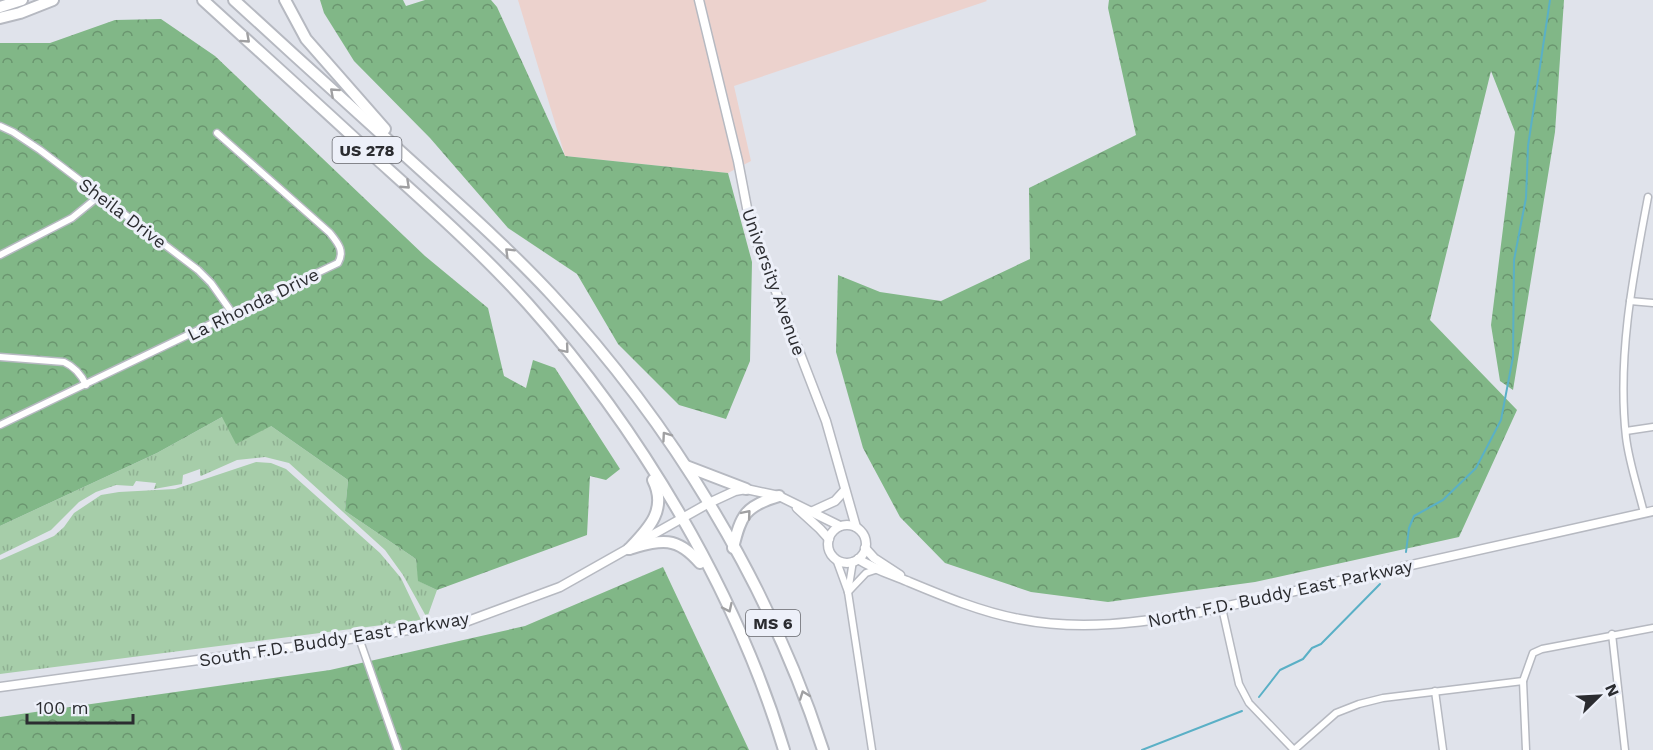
<svg xmlns="http://www.w3.org/2000/svg" width="1653" height="750" font-family="'Work Sans',sans-serif">
<style>
.commercial{fill:#ecd2cd}
.grass{fill:url(#grass-tufts)}
.forest{fill:url(#forest-crowns)}
.lines{fill:none;stroke-linecap:round;stroke-linejoin:round}
.stream{stroke:#5ab0c6;stroke-width:2}
.street-casing{stroke:#b6b9c1;stroke-width:9}
.secondary-casing{stroke:#b6b9c1;stroke-width:11}
.highway-casing{stroke:#b6b9c1;stroke-width:14}
.street{stroke:#fff;stroke-width:6}
.secondary{stroke:#fff;stroke-width:8}
.highway{stroke:#fff;stroke-width:10}
.oneway{stroke:#a0a0a2}
.labels{text-anchor:middle;dominant-baseline:central;stroke-width:6;stroke-linejoin:round;paint-order:stroke}
.shield{fill:#edf0f9;stroke:#65676c;stroke-width:1.5}
.shield-label{font-size:16px;font-weight:bold;fill:#2b2c30}
.street-label{font-size:18px;fill:#2b2c30;stroke:#edf0f9}
</style>
<defs>
<pattern id="grass-tufts" width="24" height="20" patternUnits="userSpaceOnUse" patternTransform="scale(1.5)"><rect width="24" height="20" fill="#a6cda9"/><path d="M3 7l-1-3M5 7V3M7 7l1-3M15 17l-1-3M17 17v-4M19 17l1-3" fill="none" stroke="#8fb092"/></pattern>
<pattern id="forest-crowns" width="20" height="18" patternUnits="userSpaceOnUse" patternTransform="scale(1.5)"><rect width="20" height="18" fill="#81b787"/><path d="M2 6a3 3 0 1 1 6 0M12 15a3 3 0 1 1 6 0" fill="none" stroke="#6a956f"/></pattern>
</defs>
<rect width="100%" height="100%" fill="#e0e3eb"/>
<path class="commercial" d="M518,0h468l1,1 -253,85 17,75 -23,12 -163,-17z"/>
<g class="grass">
<path d="M222,417l49,9 77,54 -3,31 71,48 3,22 18,9 -10,28 -24,-43 -18,-25 -96,-87 -24,-6 -28,3 -36,16 -1,-1v-6l-17,6 -1,9 -28,5 2,-6 -20,-2 -3,5 -17,-1 -20,7 -17,10 -28,28 -51,25v-29l157,-73z"/>
<path d="M256,462l15,1 15,6 94,84 21,25 20,42 -421,54v-114l54,-24 10,-9 10,-14 27,-18 18,-3 56,-3z"/>
</g>
<g class="forest">
<path d="M320,0h83l3,6 19,-6h66l6,7 68,149 163,17 24,89 -2,99 -24,58 -47,-14 -61,-61 -41,-70 -69,-46 -78,-90 -76,-77 -30,-48z"/>
<path d="M1109,0h455l-9,132 -42,258 -13,-9 -9,-56 24,-193 -24,-61 -61,249 87,90 -58,127 -204,45 -147,20 -77,-10 -86,-29 -45,-46 -37,-69 -27,-96 2,-77 42,17 61,9 89,-42 -1,-71 107,-53 -28,-127z"/>
<path d="M161,19l54,37 210,200 63,52 16,68 22,12 7,-28 22,8 65,101 -14,11 -16,-4 -3,59 -150,55 -19,-9 -2,-22 -71,-48 3,-31 -77,-54 -35,18 -14,-27 -65,36 -157,73v-483h50l65,-23z"/>
<path d="M663,567l86,183h-749v-33l330,-47 195,-44z"/>
</g>
<g class="lines">
<g class="stream">
<path d="M1406,552l3,-24 5,-12 29,-16 33,-32 25,-48 12,-63 1,-97 12,-62 2,-52 22,-146"/>
<path d="M1259,697l21,-27 23,-11 9,-11 9,-4 59,-60"/>
<path d="M1142,750l100,-39"/>
</g>
<g class="street-casing">
<g id="street">
<path d="M0,126l13,6 27,18 158,120 13,13 22,31"/>
<path d="M0,255l72,-37 27,-22"/>
<path d="M1630,301l23,2"/>
<path d="M0,357l64,5c11,5 17,12 22,23"/>
<path d="M0,425l338,-162c7,-12 0,-20 -8,-30l-113,-100"/>
<path d="M1626,431l27,-4"/>
<path d="M1644,513c-6,-25 -15,-50 -18,-76 -9,-80 7,-161 22,-240"/>
<path d="M836,559l12,33 24,158"/>
<path d="M848,592l18,-19 9,-3"/>
<path d="M848,592l5,-31"/>
<path d="M1222,608l17,76 10,19 45,47"/>
<path d="M1612,634l13,116"/>
<path d="M359,638l39,112"/>
<path d="M1435,691l8,59"/>
<path d="M1294,750l42,-37 23,-9 24,-6 140,-17"/>
<path d="M1526,750l-3,-69 10,-28 9,-4 111,-21"/>
</g>
</g>
<g class="secondary-casing">
<g id="secondary">
<path d="M699,0l39,161 9,47 8,29 71,184 30,106"/>
<path d="M797,508l23,21 9,10"/>
<path d="M811,512l24,-11 10,-11"/>
<circle cx="847" cy="544" r="19"/>
<path d="M865,548l9,10 26,17"/>
<path d="M858,559c16,10 32,15 49,22 36,15 74,31 112,38 61,12 121,4 182,-7l452,-101"/>
<path d="M0,687l323,-44 145,-22 92,-34 149,-84 26,-12 11,-2 33,7 61,30"/>
</g>
</g>
<g class="highway-casing">
<g id="highway">
<path d="M203,0c58,53 117,106 175,160 51,46 104,93 150,144 111,124 208,286 256,446"/>
<path d="M234,0c62,57 124,113 187,170 44,40 89,80 130,124 120,129 218,289 272,456"/>
<path d="M285,0l21,39 79,90"/>
<path d="M0,7l22,-7"/>
<path d="M0,18l20,-5 33,-13"/>
<path d="M686,466l60,23"/>
<path d="M733,548c8,-33 12,-42 46,-52"/>
<path d="M629,549c19,-20 39,-39 24,-69"/>
<path d="M629,549c32,-9 47,-14 71,14"/>
</g>
</g>
<use href="#street" class="street"/>
<use href="#secondary" class="secondary"/>
<use href="#highway" class="highway"/>
</g>
<defs><path id="oneway-chevron" d="M-2-3.5L2.5 0L-2 3.5" fill="none" stroke-width="1.6" stroke-linecap="round" stroke-linejoin="round" transform="scale(1.5)"/></defs>
<g class="oneway">
<use href="#oneway-chevron" transform="translate(246 39) rotate(42)"/>
<use href="#oneway-chevron" transform="translate(334 92) rotate(-138)"/>
<use href="#oneway-chevron" transform="translate(406 185) rotate(43)"/>
<use href="#oneway-chevron" transform="translate(509 252) rotate(-135)"/>
<use href="#oneway-chevron" transform="translate(565 349) rotate(50)"/>
<use href="#oneway-chevron" transform="translate(666 436) rotate(-125)"/>
<use href="#oneway-chevron" transform="translate(747 514) rotate(-50)"/>
<use href="#oneway-chevron" transform="translate(728 608) rotate(65)"/>
<use href="#oneway-chevron" transform="translate(804 695) rotate(-110)"/>
</g>
<g class="labels">
<g class="shield">
<rect x="332.5" y="137" width="69" height="26" rx="4.5"/>
<rect x="746" y="610" width="54" height="26" rx="4.5"/>
</g>
<g class="shield-label">
<text x="367" y="150">US 278</text>
<text x="773" y="623">MS 6</text>
</g>
<g class="street-label">
<text transform="translate(123 213) rotate(37)">Sheila Drive</text>
<text transform="translate(774 282) rotate(70)">University Avenue</text>
<text transform="translate(253 304) rotate(-26)">La Rhonda Drive</text>
<text transform="translate(1280 593) rotate(-12)">North F.D. Buddy East Parkway</text>
<text transform="translate(334 639) rotate(-9)">South F.D. Buddy East Parkway</text>
</g>
</g>
<g transform="translate(1599 696) rotate(66)" stroke="#edf0f9" stroke-width="4.5" paint-order="stroke">
<path d="M0-4.5L10 22L0 15L-10 22Z" fill="#2b2c30"/>
<text y="-9" font-size="16" font-weight="bold" text-anchor="middle" fill="#2b2c30">N</text>
</g>
<path d="M27 714v9h106v-9" fill="none" stroke="#2b2c30" stroke-width="3"/>
<text x="36" y="714" font-size="18" fill="#2b2c30" stroke="#edf0f9" stroke-width="4.5" paint-order="stroke">100 m</text>
</svg>
